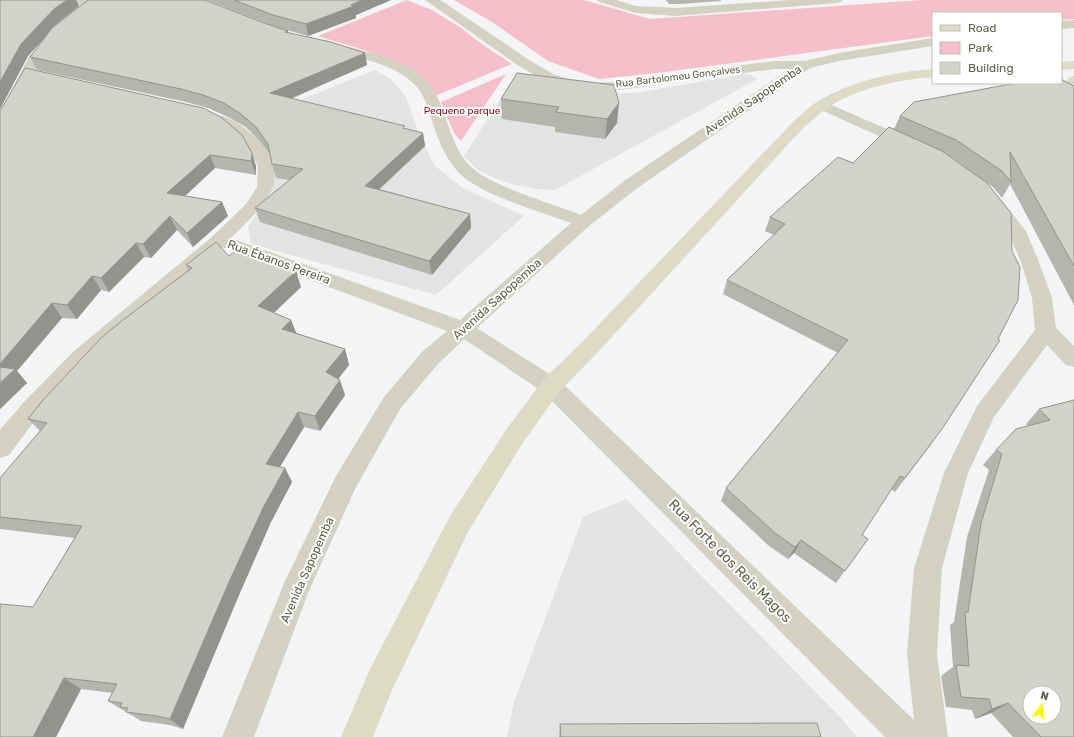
<svg xmlns="http://www.w3.org/2000/svg" width="1074" height="737" font-family="Rubik,sans-serif">
<style>
.education{fill:#e2e4e3}
.green{fill:#f5bfc9}
.lines{fill:none;stroke-linecap:round;stroke-linejoin:round}
.lane{fill:#d3d1c0;fill-rule:evenodd}
.street{fill:#d3d1c0;fill-rule:evenodd}
.secondary{fill:#dddbc4;fill-rule:evenodd}
.wall{fill:#b5b5ad}
.shaded-wall{fill:#93938d}
.building{fill:#d2d2c9;stroke:#93938d;fill-rule:evenodd}
.labels{text-anchor:middle;dominant-baseline:central;stroke-width:4;stroke-linejoin:round;paint-order:stroke}
.far-street-label{font-size:10px;fill:#636048;stroke:#fff}
.far-park-label{font-size:10px;fill:#900d17;stroke:#fff}
.street-label{font-size:12px;fill:#636048;stroke:#fff}
.near-street-label{font-size:14px;fill:#636048;stroke:#fff}
</style>
<rect width="100%" height="100%" fill="#f3f4f5"/>
<g class="education">
<path d="M374,70l17,9 15,18 11,31 17,37 27,22 63,29 -88,79 -185,-51 -3,-17 24,-37 3,-20 -16,-31 -17,-15z"/>
<path d="M744,74h5l8,5 -202,111 -18,-1 -22,-4 -18,-6 -19,-9 -14,-14 51,-80 13,6 85,12 28,-2z"/>
<path d="M626,499l216,220 15,18h-350l7,-35 69,-185z"/>
</g>
<g class="green">
<path d="M407,0l25,10 29,18 22,17 29,19 -77,32c-2,-5 -5,-12 -9,-16 -22,-21 -77,-34 -108,-44z"/>
<path d="M454,0h130l66,19 272,-19h152v19l-13,1v-7h-128v23l-268,36 -66,7 -51,-18 -56,-39z"/>
<path d="M506,74l-45,67 -7,-8 -13,-31z"/>
</g>
<g class="lines">
<path class="lane" d="M48,0h50l2,2 -5,3 -43,-1 -3,-1z"/>
<g class="street">
<path d="M90,0h13c-8,11 -23,18 -33,27 -8,7 -15,15 -21,23 -19,23 -27,53 -44,77l-5,1v-16l29,-55 32,-35z"/>
<path d="M425,0h15l5,3 84,57 26,15 17,5 21,3 27,-1 154,-21h31l34,-8 94,-15v8l-94,15 -29,7 -174,121 -47,37 -112,102 82,52 355,340 -7,-66 7,-86 30,-95 33,-67 58,-76 -3,-32 -11,-36 -13,-30 -25,-32 3,-4 6,-1 6,1 28,35 13,31 13,36 4,30 18,18v21l-8,-2 -19,-20 -53,72 -26,56 -26,95 -5,86 11,83h-63l-342,-345 -79,-53 -26,25 -38,45 -45,80 -47,104 -54,144h-32l63,-156 51,-105 48,-79 38,-45 25,-21 -225,-84 -132,116 -51,52 -30,40 -9,3v-28l23,-27 51,-52 139,-115 33,-32 11,-17 1,-21 -10,-19 -21,-18 -14,-7 -2,-3 2,-3c14,-4 37,15 47,25 5,6 11,16 13,24 2,5 2,16 0,21 -3,15 -31,41 -42,52l229,82 111,-97c-30,-11 -93,-29 -113,-51 -14,-16 -21,-35 -27,-54 -4,-11 -7,-25 -16,-33 -18,-20 -58,-28 -84,-34l-1,-3 1,-3 5,-1c25,6 73,16 90,36 9,10 14,22 18,34 7,18 12,38 26,52 22,21 81,37 111,49l43,-34 166,-112h-16l-154,21 -27,1 -22,-3 -26,-7 -26,-15z"/>
<path d="M597,0h19l20,6 39,2 115,-8h53l-2,2 -4,1 -162,13 -39,-3 -37,-11z"/>
<path d="M1074,20v8l-13,1v-8z"/>
<path d="M822,101l95,41 2,3 -2,3 -6,2 -6,-2 -88,-40 -2,-3 2,-3z"/>
</g>
<g class="secondary">
<path d="M1074,61v8l-13,1v-8z"/>
<path d="M933,69v8c-36,3 -76,11 -106,31 -8,6 -16,14 -24,20l-204,223 -40,41 -37,52 -54,88 -76,158 -19,47h-32l29,-68 80,-153 56,-86 37,-50 40,-39 210,-219c8,-7 15,-15 24,-20 33,-21 77,-30 116,-33z"/>
<path d="M1074,76v13l-7,-1 -2,-3 4,-8z"/>
</g>
</g>
<g class="wall">
<path d="M0,0h76l3,6 -19,15 -4,4 233,8 76,20 2,12 -76,34 114,30 18,4 2,13 -46,43 91,25 1,14 -39,47 -172,-53 -5,-14 35,-28 -14,-2 -4,-14 -2,-9 -10,-14 -14,-14 -18,-10 -20,-9 -22,-6 -149,-32 -7,-13 17,-22 -19,21 -28,53z"/>
<path d="M207,0h184l-35,15v3l-48,18 -32,-9z"/>
<path d="M666,0h55v1l-41,3h-11z"/>
<path d="M517,73l100,50 -12,16 -50,-7v-5l-53,-8 -1,-20z"/>
<path d="M1074,86v219l-64,-121 -8,14 -9,-11 -44,-31 -17,287 -37,49 -4,-3 -29,46 6,4 -32,44 -42,-30 -6,6 -19,-13 -48,-45 5,-13 112,-135 -115,-59 4,-14 47,-45 -9,-4 5,-14 83,-54 41,-34 6,-13z"/>
<path d="M203,108l53,58v9l-41,-7 -30,28 37,6 6,14 -35,31 -16,-17 -26,28 -7,-1 -35,35 -8,-2 -24,29 -15,-1 -45,53 10,12 -27,26v-298z"/>
<path d="M229,256l72,31 -27,26 17,7 5,13 49,16 4,16 -11,14 7,16 -25,36 -16,-4 -24,40 5,1 7,14 -21,40 -32,73 -56,134 -13,-4 -29,-4 -33,-20 4,-8 -31,-4 -25,48h-56l33,-130 42,-69 -75,-9v-51l40,-47 -12,-12 160,-149 -2,-5z"/>
<path d="M1074,400v337h-61l-22,-24 -16,6 -3,-9 -26,-3 -5,-31 12,-9 -3,-42 4,-3 13,-85 22,-67 -6,-5 13,-15 31,-24 -1,-2 13,-15z"/>
<path d="M560,724l261,13h-262z"/>
</g>
<g class="shaded-wall">
<path d="M67,0h9l3,6 -19,15 -32,35 -28,53v-27l21,-38 33,-35z"/>
<path d="M362,0h29l-35,15v3l-48,18 -2,-12z"/>
<path d="M365,53l2,12 -94,41 -3,-13z"/>
<path d="M619,103l-2,20 -12,16 2,-20z"/>
<path d="M423,133l2,13 -57,54 -3,-14z"/>
<path d="M252,153l4,13v9l-5,-14z"/>
<path d="M210,155l5,13 -42,39 -6,-14z"/>
<path d="M222,202l6,14 -35,31 -6,-14z"/>
<path d="M470,214l1,14 -39,47 -3,-14z"/>
<path d="M170,216l7,14 -26,28 -8,-14z"/>
<path d="M136,243l8,14 -35,35 -8,-14z"/>
<path d="M296,271l5,16 -37,35 -6,-16z"/>
<path d="M92,276l9,14 -24,29 -10,-14z"/>
<path d="M52,303l10,15 -45,53 10,12 -27,26v-45z"/>
<path d="M291,320l6,15 -15,-6z"/>
<path d="M345,349l4,16 -18,23 -5,-16z"/>
<path d="M340,380l5,15 -25,36 -5,-15z"/>
<path d="M298,412l6,15 -31,51 -7,-14z"/>
<path d="M285,468l7,14 -21,40 -32,73 -56,134 -13,-10 59,-137 34,-74z"/>
<path d="M801,540l-7,13 -6,6 7,-12z"/>
<path d="M64,678l17,11 -25,48h-23z"/>
<path d="M1008,703l-17,10 -16,6 17,-10z"/>
</g>
<g class="building">
<path d="M0,0h67l-13,9 -33,35 -21,38z"/>
<path d="M88,0h117l59,23 24,8 -3,1 46,10 34,11 -95,40 135,33 -2,2 20,5 -58,53 105,28 -41,47 -174,-53 48,-39 -31,-5 -4,-20 -12,-17 -15,-13 -17,-11 -21,-8 -22,-6 -151,-32 22,-29z"/>
<path d="M234,0h128l-11,5 3,1 -48,18 -33,-9z"/>
<path d="M25,68l178,40 18,9 21,18 10,18 -1,8 -41,-6 -43,38 55,9 -35,31 -17,-17 -27,28 -7,-1 -35,35 -9,-2 -25,29 -15,-2 -52,61v-253z"/>
<path d="M517,73l97,12 5,18 -12,16 -51,-7 3,-5 -58,-8z"/>
<path d="M1061,79l13,7v180l-64,-114 1,30 -9,-11 -46,-31 -56,-24 14,-14 102,-19h45z"/>
<path d="M889,127l53,24 45,32 24,30 1,38 8,16 -2,33 -20,39 2,1 -58,89 -37,49 -5,-2 -38,59 6,4 -23,32 -44,-31 -6,7 -20,-14 -49,-45 122,-148 -121,-60 58,-56 -15,-7 68,-60 15,6z"/>
<path d="M216,242l13,14 6,-5 61,20 -38,35 33,14 -9,9 63,20 -19,23 14,8 -25,36 -17,-4 -32,52 19,4 -22,40 -34,74 -59,137 -13,-3 -31,-4 2,-4 -8,-1 2,-4 -14,-2 9,-17 -53,-6 -31,59h-33v-133l33,3 49,-81 -82,-9v-39l47,-55 -19,-4 15,-19 58,-62 18,-15 73,-55 -6,-3z"/>
<path d="M0,367l15,2 -15,14z"/>
<path d="M1074,400v337h-33l-33,-34 -16,6 -3,-10 -28,-2 -5,-32 13,1 -4,-54h3l13,-89 21,-69 -6,-4 20,-21 34,-9 -11,-11zM1030,693h24v24h-24z"/>
<path d="M817,723l4,14h-260l-1,-13z"/>
</g>
<g class="labels">
<g class="far-street-label">
<text transform="translate(678 77) rotate(-7)">Rua Bartolomeu Gonçalves</text>
</g>
<g class="far-park-label">
<text x="462" y="111">Pequeno parque</text>
</g>
<g class="street-label">
<text transform="translate(753 100) rotate(-34)">Avenida Sapopemba</text>
<text transform="translate(279 262) rotate(20)">Rua Ébanos Pereira</text>
<text transform="translate(497 299) rotate(-42)">Avenida Sapopemba</text>
<text transform="translate(307 570) rotate(-66)">Avenida Sapopemba</text>
</g>
<g class="near-street-label">
<text transform="translate(730 561) rotate(45)">Rua Forte dos Reis Magos</text>
</g>
</g>
<rect x="932" y="12" width="130" height="72" fill="#ffffff" stroke="#c1bfb6"/>
<rect x="940" y="25" width="20" height="6" fill="#dddbc4" stroke="#c1bfb6"/>
<text x="968" y="32" font-size="12" fill="#636048">Road</text>
<rect x="940" y="42" width="20" height="12" fill="#f5bfc9" stroke="#c1bfb6"/>
<text x="968" y="52" font-size="12" fill="#636048">Park</text>
<rect x="940" y="62" width="20" height="12" fill="#d2d2c9" stroke="#c1bfb6"/>
<text x="968" y="72" font-size="12" fill="#636048">Building</text>
<g transform="translate(1042 705) rotate(16)"><circle r="19" fill="#ffffff" stroke="#c1bfb6"/>
<path d="M0-3L7 15L0 10L-7 15Z" fill="#faf808"/>
<text y="-6" font-size="11" font-weight="bold" text-anchor="middle" fill="#636048">N</text>
</g>
</svg>
